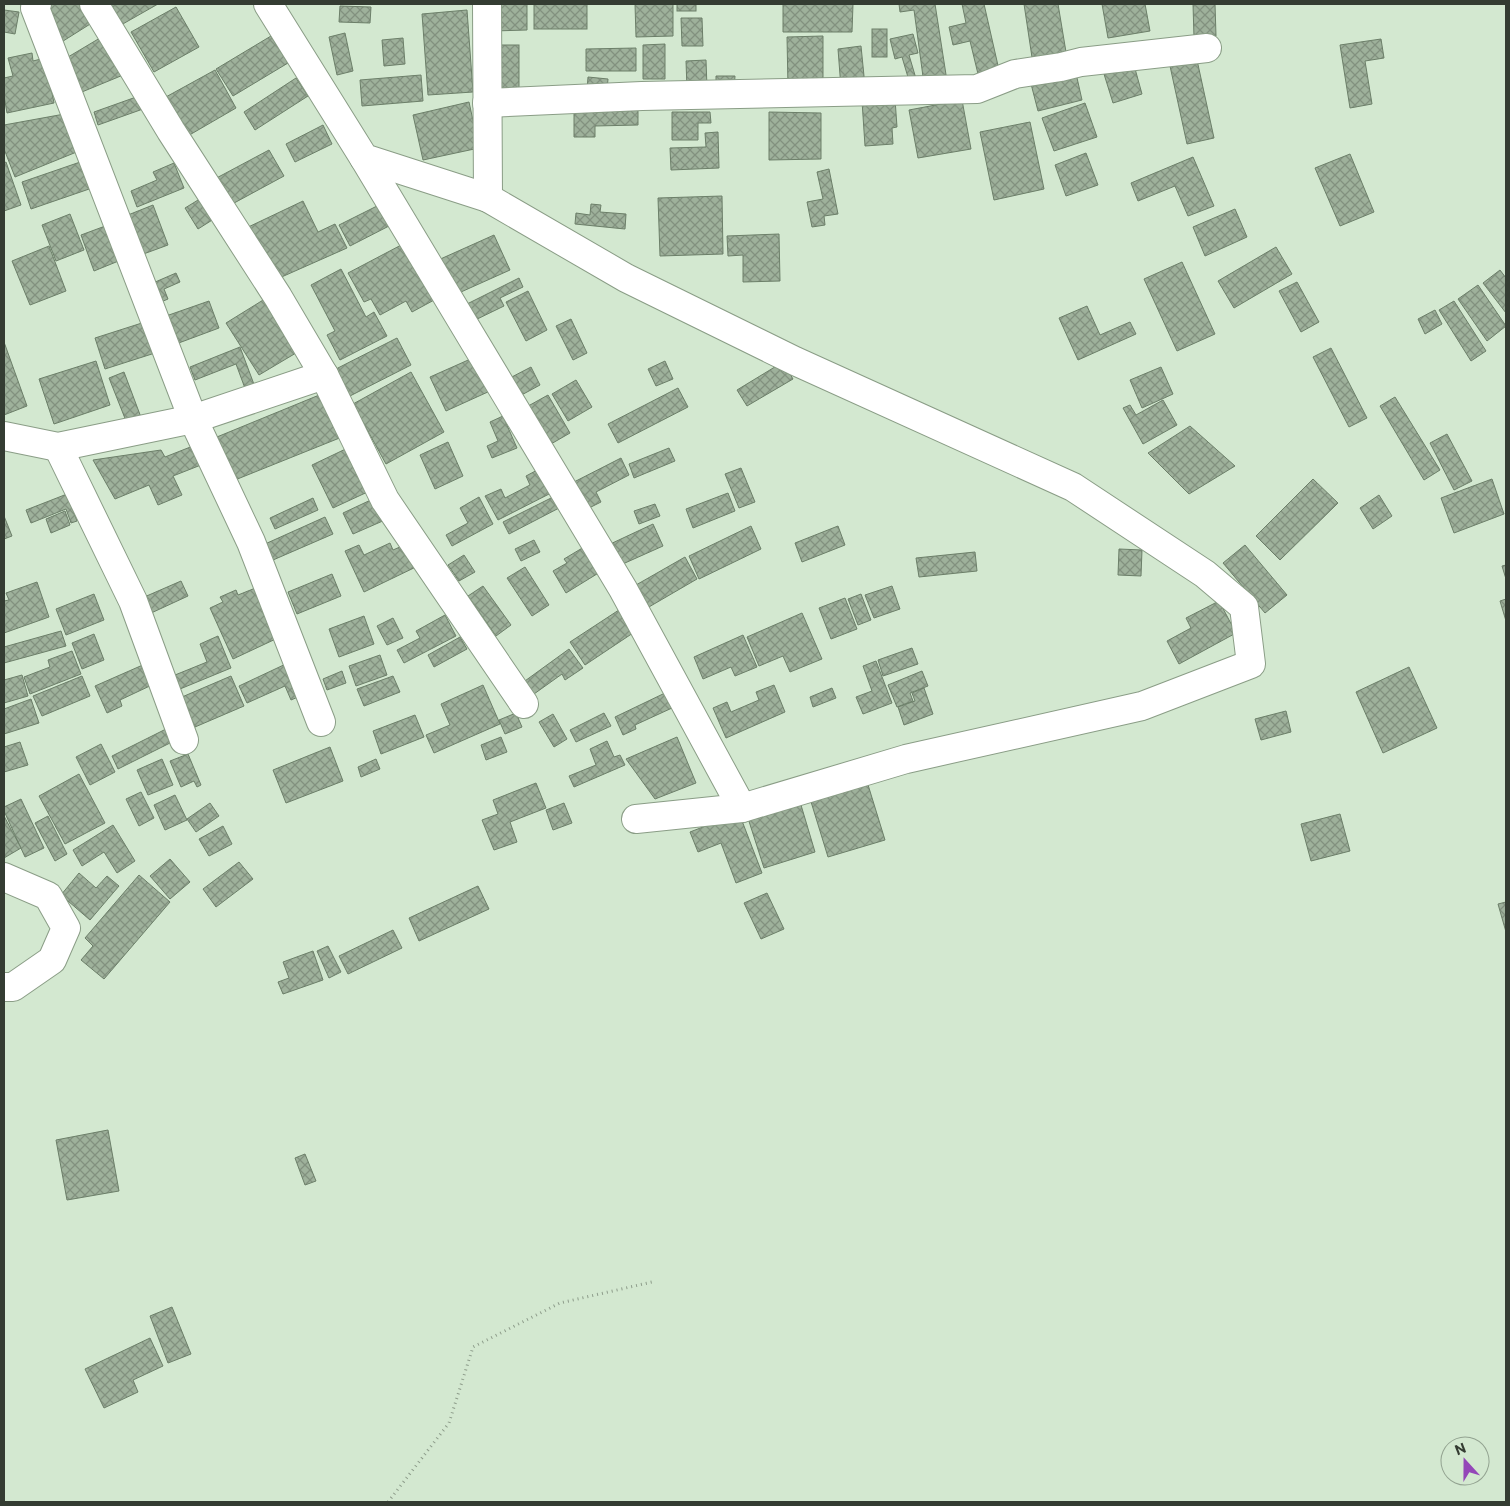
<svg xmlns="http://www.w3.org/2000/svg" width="1510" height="1506" font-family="Commissioner,sans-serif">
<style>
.building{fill:url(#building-cross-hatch);stroke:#6c7f69}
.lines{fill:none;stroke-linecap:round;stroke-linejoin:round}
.minor-casing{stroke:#8a9d86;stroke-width:30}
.path{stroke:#8d9c8a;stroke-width:3;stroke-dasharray:1 4;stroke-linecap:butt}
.minor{stroke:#fff;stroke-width:28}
</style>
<defs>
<pattern id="building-cross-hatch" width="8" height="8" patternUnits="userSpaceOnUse" patternTransform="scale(1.25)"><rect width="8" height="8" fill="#9eb19b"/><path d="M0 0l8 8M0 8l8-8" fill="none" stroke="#82917f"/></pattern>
</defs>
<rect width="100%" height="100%" fill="#d3e8d0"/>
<g class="building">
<path d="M48,4h38l9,17 -35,22z"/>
<path d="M109,4h49l-37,21z"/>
<path d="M493,4h34v26l-34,1z"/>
<rect x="534" y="4" width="53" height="25"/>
<path d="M635,4h38v32l-37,1z"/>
<rect x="677" y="4" width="19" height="7"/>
<path d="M783,4h70l-1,28h-69z"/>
<path d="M899,4h36l12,77 -23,3 -10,-74 -14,2z"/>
<path d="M962,4h22l15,66 -21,4 -8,-33 -17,4 -4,-18 17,-4z"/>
<path d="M1024,4h34l9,54 -34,6z"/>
<path d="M1102,4h43l5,27 -42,7z"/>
<path d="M1193,4h22l1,32 -22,2z"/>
<path d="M340,6l31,1 -1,16 -31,-1z"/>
<path d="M176,7l23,40 -45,25 -23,-40z"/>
<path d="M4,10l15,2 -4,22 -11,-2z"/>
<path d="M467,10l6,82 -45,3 -6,-81z"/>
<path d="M681,18h21l1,28h-21z"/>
<rect x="872" y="29" width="15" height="28"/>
<path d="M345,33l8,38 -16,4 -8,-38z"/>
<path d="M913,34l5,19 -9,2 8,27 -7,2 -8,-27 -7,2 -5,-20z"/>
<path d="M105,35l23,38 -51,21 -14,-34z"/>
<path d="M271,36l17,27 -55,33 -17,-27z"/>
<path d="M823,36v50l-35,1 -1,-50z"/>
<path d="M403,38l2,26 -21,2 -2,-26z"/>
<path d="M1381,39l3,19 -19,3 7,43 -22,4 -10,-63z"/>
<path d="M665,44v35h-22v-34z"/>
<rect x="495" y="45" width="24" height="44"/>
<path d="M861,46l4,40 -24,2 -3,-39z"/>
<path d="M636,48v23h-50v-22z"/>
<path d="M32,53l1,8 12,-3 9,45 -47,10 -3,-17v-18l9,-2 -5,-18z"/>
<path d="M706,60l1,28 -20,1 -1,-28z"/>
<path d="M1197,60l17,78 -27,6 -17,-78z"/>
<path d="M1134,65l8,29 -29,9 -9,-29z"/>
<path d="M1075,69l7,31 -44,11 -8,-31z"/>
<path d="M215,70l21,38 -50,29 -22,-39z"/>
<path d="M421,75l2,26 -61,5 -2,-26z"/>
<path d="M716,76h19l-1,15 -18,-1z"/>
<path d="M588,77l20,2 -1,12 -20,-1z"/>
<path d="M296,78l12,18 -53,34 -11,-18z"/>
<path d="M139,96l4,13 -45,16 -4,-13z"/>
<path d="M895,99l2,28 -5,1 1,16 -28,2 -3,-45z"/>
<path d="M962,100l9,49 -53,9 -9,-48z"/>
<path d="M469,102l10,46 -56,12 -10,-45z"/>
<path d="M574,103h64v22l-43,1v11h-21z"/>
<path d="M1085,103l12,34 -43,14 -12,-33z"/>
<path d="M672,112h38l1,11h-13v17h-26z"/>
<path d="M769,112l52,1v46l-52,1z"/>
<path d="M70,113l14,36 -69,28 -11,-28v-24z"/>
<path d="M1030,122l14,67 -50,11 -14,-68z"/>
<path d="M323,125l9,19 -37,18 -9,-18z"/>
<path d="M718,132l1,36 -48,2 -1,-22 36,-1 -1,-14z"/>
<path d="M269,150l15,26 -61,33 -14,-27z"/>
<path d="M1086,153l12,32 -32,11 -11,-31z"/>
<path d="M1350,154l24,58 -34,14 -25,-58z"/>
<path d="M1193,157l21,49 -26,10 -13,-30 -37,15 -7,-18z"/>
<path d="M86,160l9,27 -64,22 -9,-27z"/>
<path d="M6,162l15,43 -17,6v-48z"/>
<path d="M174,163l10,25 -47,19 -6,-16 26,-11 -4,-8z"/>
<path d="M829,169l9,45 -14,2 1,9 -13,2 -5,-25 16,-3 -6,-27z"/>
<path d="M722,196l1,58 -63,2 -2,-58z"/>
<path d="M203,197l14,20 -19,12 -13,-21z"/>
<path d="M303,201l15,31 17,-8 12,24 -70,31 -35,-49z"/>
<path d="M591,204l10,1 -1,7 26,2 -1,15 -50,-5 1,-11 14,2z"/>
<path d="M153,205l15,40 -30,11 -15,-39z"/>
<path d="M379,205l10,21 -39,20 -11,-21z"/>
<path d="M1235,209l12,28 -42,19 -12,-29z"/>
<path d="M70,214l14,36 -28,11 -14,-36z"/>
<path d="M108,225l13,35 -27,11 -13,-36z"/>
<path d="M779,234l1,47 -37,1v-27l-15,1 -1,-20z"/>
<path d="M494,235l16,35 -58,26 -16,-35z"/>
<path d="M405,243l31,56 -24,13 -6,-11 -26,14 -9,-16 -7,3 -16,-29z"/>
<path d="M49,246l17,45 -36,14 -18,-44z"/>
<path d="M1276,247l16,27 -58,34 -16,-27z"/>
<path d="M1182,262l33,72 -38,17 -33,-72z"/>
<path d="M341,269l25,48 8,-5 13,24 -47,24 -13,-25 8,-4 -24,-46z"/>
<path d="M1500,270l6,8v35l-23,-30z"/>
<path d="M176,273l4,9 -16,7 4,10 -14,6 -8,-19z"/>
<path d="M519,278l4,9 -23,11 4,8 -35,17 -8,-16z"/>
<path d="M1297,282l22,40 -18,10 -22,-41z"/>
<path d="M1478,285l28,41 -19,15 -29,-42z"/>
<path d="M528,291l19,39 -21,11 -20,-39z"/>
<path d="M268,297l33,53 -42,25 -33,-52z"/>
<path d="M209,301l10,27 -43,16 -10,-28z"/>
<path d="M1454,301l32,50 -15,10 -32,-51z"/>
<path d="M1087,306l13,29 30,-13 6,12 -58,26 -19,-42z"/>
<path d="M1435,310l7,14 -17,10 -7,-15z"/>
<path d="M571,319l16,34 -14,7 -17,-34z"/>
<path d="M145,322l10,31 -50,16 -10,-31z"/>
<path d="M397,338l14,27 -67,34 -14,-27z"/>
<path d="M4,342l23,64 -23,9z"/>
<path d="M240,347l15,40 -9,4 -10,-27 -41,16 -5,-13z"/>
<path d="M1331,348l36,70 -18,9 -36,-70z"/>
<path d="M475,357l15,34 -44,20 -16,-34z"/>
<path d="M96,361l14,44 -56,19 -15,-45z"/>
<path d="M665,361l8,18 -17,7 -8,-17z"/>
<path d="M783,362l10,17 -46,27 -10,-16z"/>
<path d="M531,367l9,18 -24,13 -10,-18z"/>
<path d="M1161,367l12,27 -31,14 -12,-28z"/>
<path d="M124,372l18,48 -14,6 -19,-48z"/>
<path d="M411,372l33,60 -58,32 -33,-60z"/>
<path d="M576,380l16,27 -24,14 -16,-27z"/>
<path d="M678,388l10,19 -70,36 -10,-19z"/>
<path d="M329,391l18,44 -117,47 -18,-43z"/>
<path d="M548,395l22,38 -26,15 -23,-38z"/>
<path d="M1395,397l45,73 -16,10 -44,-74z"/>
<path d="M1163,400l14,25 -34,19 -20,-36 7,-3 6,10z"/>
<path d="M503,416l14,32 -25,10 -5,-12 11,-5 -8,-19z"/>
<path d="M1190,426l45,40 -46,28 -41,-41z"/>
<path d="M1447,434l25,47 -18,9 -24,-47z"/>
<path d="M448,442l15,34 -28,13 -15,-34z"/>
<path d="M198,444l8,19 -33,13 9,19 -24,10 -9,-20 -34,14 -22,-39 68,-10 4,7z"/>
<path d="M354,445l20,44 -41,19 -21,-43z"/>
<path d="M669,448l6,13 -41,17 -5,-14z"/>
<path d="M621,458l8,17 -33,17 5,10 -16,8 -13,-27z"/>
<path d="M543,467l12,24 -57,29 -13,-24 16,-7 4,9 25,-13 -4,-9z"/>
<path d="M741,468l14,34 -16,6 -14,-34z"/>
<path d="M1313,479l25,24 -58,57 -24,-24z"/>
<path d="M1492,479l12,35 -50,19 -13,-35z"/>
<path d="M728,493l7,18 -42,17 -7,-19z"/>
<path d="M67,494l10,27 -6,2 -5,-14 -35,14 -5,-13z"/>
<path d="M1379,495l13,21 -19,13 -13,-21z"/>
<path d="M555,496l6,11 -52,27 -6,-12z"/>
<path d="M479,497l14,27 -41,22 -6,-11 22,-12 -8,-15z"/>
<path d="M313,498l5,12 -43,19 -5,-11z"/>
<path d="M375,498l10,22 -32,14 -10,-21z"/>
<path d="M655,504l5,12 -21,8 -5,-13z"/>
<path d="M65,511l5,14 -19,8 -5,-14z"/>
<path d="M4,516l8,20 -8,3z"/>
<path d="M325,517l8,17 -60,26 -8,-16z"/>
<path d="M653,524l10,22 -47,21 -10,-21z"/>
<path d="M751,526l10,23 -62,30 -10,-23z"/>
<path d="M838,526l7,19 -43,17 -7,-19z"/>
<path d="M534,540l6,12 -19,9 -6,-12z"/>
<path d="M390,543l3,7 16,-7 11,22 -56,27 -19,-41 14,-6 5,10z"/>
<path d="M589,544l16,25 -39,24 -13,-22 14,-8 -3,-4z"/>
<path d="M1245,545l42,50 -22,18 -42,-50z"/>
<path d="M1119,549l23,1 -1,26 -23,-1z"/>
<path d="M975,552l2,19 -58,6 -3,-19z"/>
<path d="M464,555l11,17 -16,9 -11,-16z"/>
<path d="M685,557l12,22 -55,32 -13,-22z"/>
<path d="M1506,565v14l-4,-13z"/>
<path d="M525,567l24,38 -17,11 -25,-38z"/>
<path d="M332,574l9,22 -44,18 -9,-22z"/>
<path d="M181,581l7,15 -39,18 -7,-16z"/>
<path d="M37,582l12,35 -45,16v-32l5,-1 -3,-7z"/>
<path d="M483,586l28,39 -15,11 -28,-40z"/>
<path d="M892,586l8,23 -26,9 -9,-23z"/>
<path d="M258,587l22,50 -47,22 -23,-51 13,-6 -3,-5 16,-7 2,5z"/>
<path d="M94,594l10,26 -38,15 -10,-26z"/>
<path d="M861,594l10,26 -13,5 -10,-26z"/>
<path d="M845,598l12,31 -26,10 -12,-31z"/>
<path d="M1506,599v22l-6,-20z"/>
<path d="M1219,601l17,32 -57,31 -12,-23 24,-13 -5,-10z"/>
<path d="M625,606l14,23 -54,36 -15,-23z"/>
<path d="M802,613l20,46 -32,13 -7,-16 -24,10 -12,-29z"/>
<path d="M445,615l11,21 -52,27 -7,-13 23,-12 -4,-7z"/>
<path d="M364,616l10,28 -35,13 -10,-28z"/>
<path d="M393,618l10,20 -16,7 -10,-19z"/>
<path d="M61,631l5,15 -62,17v-16z"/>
<path d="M94,634l10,26 -22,9 -10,-26z"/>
<path d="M743,635l14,32 -22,9 -4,-9 -28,12 -9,-22z"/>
<path d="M218,636l13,32 -51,21 -5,-14 32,-13 -7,-18z"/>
<path d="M460,637l7,12 -33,18 -6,-12z"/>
<path d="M912,648l6,16 -35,12 -5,-16z"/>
<path d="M569,649l14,19 -18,12 -3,-6 -35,25 -9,-13z"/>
<path d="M72,651l9,23 -51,20 -6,-17 26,-10 -2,-7z"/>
<path d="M380,655l7,20 -31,11 -7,-20z"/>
<path d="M876,661l16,42 -29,11 -7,-17 16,-6 -9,-25z"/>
<path d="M290,662l15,32 -14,6 -6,-14 -38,17 -8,-17z"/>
<path d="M145,664l9,20 -34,16 2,6 -15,7 -12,-27z"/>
<path d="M1409,667l28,61 -54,25 -27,-61z"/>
<path d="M342,671l4,12 -19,7 -4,-11z"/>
<path d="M922,671l6,15 -18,7 3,8 -16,6 -9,-22z"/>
<path d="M22,675l6,21 -24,7v-23z"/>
<path d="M82,676l8,20 -48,20 -9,-20z"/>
<path d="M231,676l13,30 -49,21 -13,-30z"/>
<path d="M393,676l7,16 -36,14 -7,-17z"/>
<path d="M483,685l17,39 -66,29 -8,-18 24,-10 -9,-21z"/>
<path d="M774,685l11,27 -59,26 -13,-30 14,-6 4,10 28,-12 -3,-8z"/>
<path d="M832,688l4,10 -23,9 -3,-10z"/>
<path d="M924,688l9,26 -29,11 -6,-18 17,-6 -3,-8z"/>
<path d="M665,693l7,15 -37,17 1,4 -13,6 -8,-18z"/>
<path d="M31,699l8,24 -35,11v-25z"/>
<path d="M1286,711l5,21 -30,8 -6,-21z"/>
<path d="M516,713l6,14 -17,7 -6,-14z"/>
<path d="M604,713l7,13 -35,16 -6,-12z"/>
<path d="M553,714l14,25 -13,8 -15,-25z"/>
<path d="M415,715l9,22 -43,17 -8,-23z"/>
<path d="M172,726l6,13 -60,30 -6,-13z"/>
<path d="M501,737l6,15 -21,8 -5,-15z"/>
<path d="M677,737l19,46 -41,16 -29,-40z"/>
<path d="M607,741l7,16 6,-2 5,10 -51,22 -5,-11 27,-11 -6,-16z"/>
<path d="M20,742l8,23 -24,7v-25z"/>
<path d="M101,744l14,28 -25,13 -14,-28z"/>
<path d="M330,747l13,34 -57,22 -13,-33z"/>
<path d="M188,754l13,31 -4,2 -3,-6 -13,6 -11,-26z"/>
<path d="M162,759l11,26 -25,10 -11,-25z"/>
<path d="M376,759l4,10 -19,8 -3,-10z"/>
<path d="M79,774l26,49 -40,21 -26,-48z"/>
<path d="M865,775l20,65 -57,17 -20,-65z"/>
<path d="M536,783l10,25 -36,14 7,20 -23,8 -12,-30 16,-6 -5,-14z"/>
<path d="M141,792l13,26 -15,8 -13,-27z"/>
<path d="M175,795l12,25 -22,10 -11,-25z"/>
<path d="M798,795l17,57 -51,16 -18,-56z"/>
<path d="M21,799l23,49 -19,9 -21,-46v-4z"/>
<path d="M210,803l9,13 -23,16 -9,-13z"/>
<path d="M564,803l8,20 -19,7 -7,-20z"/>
<path d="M739,813l23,60 -26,10 -15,-40 -23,9 -8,-20z"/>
<path d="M1340,814l10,37 -39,10 -10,-37z"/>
<path d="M4,816l17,32 -17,10z"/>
<path d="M48,816l19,38 -12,7 -20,-38z"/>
<path d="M113,825l22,36 -18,12 -13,-21 -22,14 -9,-16z"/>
<path d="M223,826l9,18 -23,12 -10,-17z"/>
<path d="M170,859l20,23 -20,17 -20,-23z"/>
<path d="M239,862l14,17 -37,28 -13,-18z"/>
<path d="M79,873l17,15 11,-12 12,10 -29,34 -29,-25z"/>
<path d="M139,875l31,27 -66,77 -23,-19 12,-14 -8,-8z"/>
<path d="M478,886l11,23 -70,32 -10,-23z"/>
<path d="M767,893l17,36 -23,10 -17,-36z"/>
<path d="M1506,902v30l-8,-28z"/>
<path d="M393,930l9,18 -54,26 -9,-18z"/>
<path d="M328,946l13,26 -12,6 -12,-27z"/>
<path d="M313,951l10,29 -40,14 -5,-12 11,-4 -6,-16z"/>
<path d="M108,1130l11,61 -52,9 -11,-60z"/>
<path d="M305,1154l11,27 -11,4 -10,-27z"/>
<path d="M172,1307l19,47 -23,9 -18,-47z"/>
<path d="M150,1338l13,28 -30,14 5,12 -34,16 -19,-39z"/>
</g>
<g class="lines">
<g class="minor-casing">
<g id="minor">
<path d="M37,4l-2,4 158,411 58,123 70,180"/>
<path d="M94,4l77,127 107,166 46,78 61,125 139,204"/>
<path d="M268,4l96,154 124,40 138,80 169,83 278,126 132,87 39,33 7,57 -109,42 -236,53 -164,49 -106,11"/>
<path d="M487,4l1,194"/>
<path d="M487,103l155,-7 335,-7 38,-15 46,-7 20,-5 126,-14"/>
<path d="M364,158l259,431 119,219"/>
<path d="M4,436l54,11 135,-28 131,-44"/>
<path d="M58,447l75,154 51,139"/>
<path d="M4,877l44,19 18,32 -14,32 -39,27h-9"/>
</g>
</g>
<path class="path" d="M388,1502l61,-79 24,-76 87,-44 92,-21"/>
<use href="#minor" class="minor"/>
</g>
<rect width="1510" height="1506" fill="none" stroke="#343c32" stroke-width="10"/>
<g transform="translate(1465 1461) rotate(339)"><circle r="24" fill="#d3e8d0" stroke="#93a391"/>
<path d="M0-4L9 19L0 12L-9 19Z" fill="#9447b8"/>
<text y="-8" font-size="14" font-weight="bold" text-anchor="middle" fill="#343c32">N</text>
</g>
</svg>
